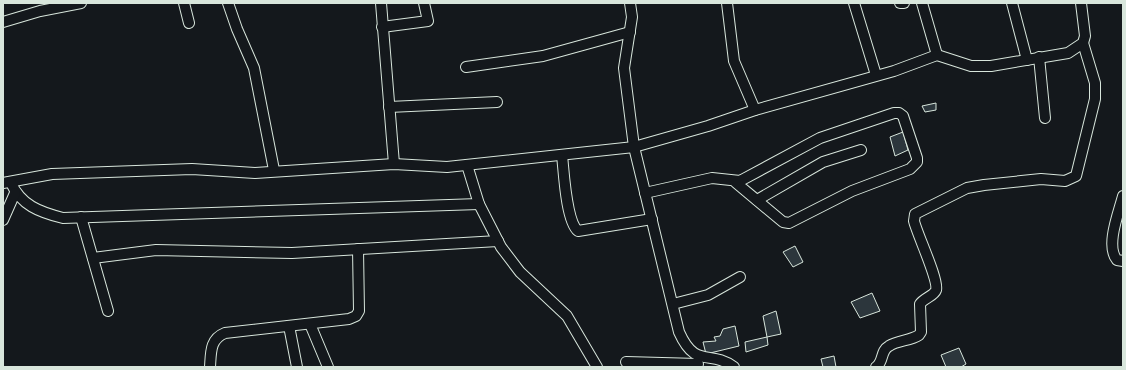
<svg xmlns="http://www.w3.org/2000/svg" width="1126" height="370" font-family="'Varela Round',sans-serif">
<style>
.building{fill:#2c363c;stroke:#d8e6dc}
.lines{fill:none;stroke-linecap:round;stroke-linejoin:round}
.minor-casing{stroke:#d8e6dc;stroke-width:12}
.minor{stroke:#14181c;stroke-width:10}
</style>
<rect width="100%" height="100%" fill="#14181c"/>
<g class="building">
<path d="M936,103v7l-11,2 -3,-6z"/>
<path d="M903,132l5,18 -13,6 -5,-19z"/>
<path d="M795,246l8,16 -10,5 -10,-15z"/>
<path d="M872,293l8,18 -20,7 -9,-16z"/>
<path d="M776,311l5,23 -14,3 -4,-21z"/>
<path d="M735,326l4,20 -33,8 -3,-12 13,-1 -2,-4 6,-1 3,-7z"/>
<path d="M767,337l1,8 -22,7 -1,-10z"/>
<path d="M959,348l7,16 -5,3h-15l-5,-12z"/>
<path d="M834,356l2,11h-13l-2,-8z"/>
</g>
<g class="lines">
<g class="minor-casing">
<g id="minor">
<path d="M184,3l5,20"/>
<path d="M228,3l9,26 17,39 20,102"/>
<path d="M381,3l13,161"/>
<path d="M630,3l2,14 -8,51 10,79 45,185c17,38 31,17 55,35"/>
<path d="M727,3l7,58 21,49"/>
<path d="M854,3l22,72"/>
<path d="M900,3h4"/>
<path d="M922,3l15,52"/>
<path d="M1012,3l15,57"/>
<path d="M3,22l37,-11 41,-8"/>
<path d="M382,27l46,-6 -4,-18"/>
<path d="M1039,57l6,61"/>
<path d="M466,67l77,-11 87,-24"/>
<path d="M389,107l108,-5"/>
<path d="M562,155c2,18 4,66 16,76l74,-12"/>
<path d="M467,165l12,39 22,43 19,25 47,44 30,51"/>
<path d="M3,183l49,-9 140,-5 63,4 139,-9 53,3 187,-20 74,-21 47,-16 139,-39 43,-16 34,11h20l77,-13 15,-10 2,-7 -4,-33"/>
<path d="M11,183c10,22 28,29 52,35l416,-14"/>
<path d="M645,193l67,-15 28,3 80,-43 74,-25h5l4,3 14,42v4l-7,7 -58,22 -63,32 -6,-1 -48,-40"/>
<path d="M1123,196c-4,16 -18,50 -6,64l6,1"/>
<path d="M757,200l66,-38 38,-12"/>
<path d="M81,217l27,94"/>
<path d="M3,220l12,-27"/>
<path d="M93,258l63,-8 136,3 206,-12"/>
<path d="M673,304l35,-9 32,-18"/>
<path d="M310,324l18,43"/>
<path d="M289,326l8,41"/>
<path d="M626,362l72,2"/>
<path d="M210,367c1,-15 0,-28 15,-34l124,-14 7,-3 3,-5 -1,-62"/>
<path d="M876,367c8,-5 4,-16 13,-21 9,-6 21,-5 30,-11l2,-3 -1,-28c4,-6 14,-8 16,-14 3,-10 -19,-56 -22,-69l1,-7 52,-26 17,-3 57,-6 24,2 11,-5 19,-77v-16l-12,-40"/>
</g>
</g>
<use href="#minor" class="minor"/>
</g>
<rect width="1126" height="370" fill="none" stroke="#d8e6dc" stroke-width="8"/>
</svg>
